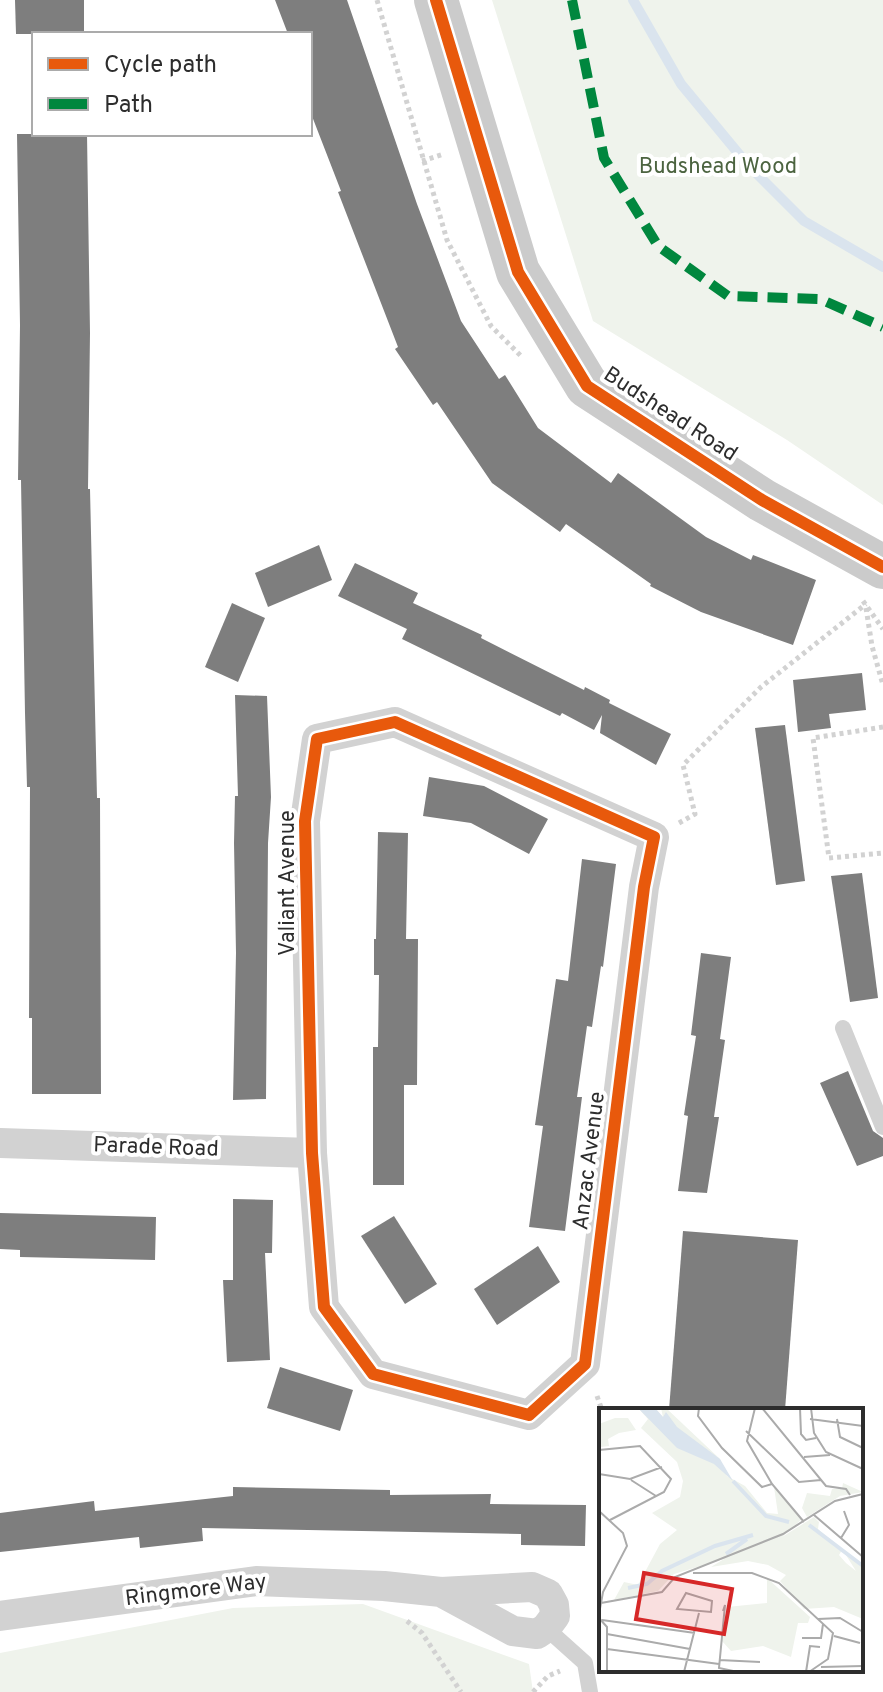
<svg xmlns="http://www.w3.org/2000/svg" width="883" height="1692" font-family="Overpass,sans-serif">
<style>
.green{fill:#eff3ec}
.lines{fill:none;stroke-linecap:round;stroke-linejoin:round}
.stream{stroke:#dae4ee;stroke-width:10}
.building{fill:#7e7e7e}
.path{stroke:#d2d2d2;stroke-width:5;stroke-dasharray:4 4;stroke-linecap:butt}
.lane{stroke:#d2d2d2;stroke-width:16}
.street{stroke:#d2d2d2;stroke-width:30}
.secondary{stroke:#cbcbcb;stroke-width:44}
.quiet{stroke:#00873e;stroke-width:10;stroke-dasharray:20 10;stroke-linecap:butt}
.cycleway-casing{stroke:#fff;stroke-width:17}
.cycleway{stroke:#e8590c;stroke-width:12}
.labels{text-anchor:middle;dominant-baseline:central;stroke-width:8;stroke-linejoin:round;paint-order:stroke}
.park-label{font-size:22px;fill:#4c6440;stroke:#fff}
.street-label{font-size:22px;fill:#2d2d2d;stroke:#fff}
.inset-river{fill:none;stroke:#dae4ee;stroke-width:4}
.inset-road{fill:none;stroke:#ababab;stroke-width:2}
.view{fill:#d62828;fill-opacity:0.15;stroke:#d62828;stroke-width:4}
.inset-edge{fill:none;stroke:#2d2d2d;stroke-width:4}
</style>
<rect width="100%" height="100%" fill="#fff"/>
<g class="green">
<path d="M492,0h391v505l-96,-65 -194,-119z"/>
<path d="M363,1604l166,60 4,28h-533v-39l233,-45z"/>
</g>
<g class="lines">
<path class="stream" d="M633,0l48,84 67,81 56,56 79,46"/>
</g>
<g class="building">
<path d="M15,0h69v34h-68z"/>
<path d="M275,0h72l70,204 44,117 38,58 6,-4 33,53 73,55 7,-10 88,64 45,23 2,-5 63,25 -23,65 -92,-33 -51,-26 1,-2 -85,-60 -6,8 -68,-49 -55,-81 -4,3 -38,-56 3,-2 -60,-155 3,-1 -31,-80v-77h-22z"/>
<path d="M17,134h70l3,199 -2,156h2l7,309h3l1,296h-69v-76h-3l1,-231h-3l-2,-74 -4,-233h-3l2,-155z"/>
<path d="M319,545l13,35 -64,27 -13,-34z"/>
<path d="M355,563l63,30 -5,10 69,32 -1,3 103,52 1,-3 25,13 -1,3 62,31 -15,31 -56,-32 2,-18 -8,15 -32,-17 -2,3 -158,-77 5,-10 -69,-33z"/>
<path d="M232,603l33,15 -27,64 -33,-15z"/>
<path d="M862,673l4,37 -37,4 2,14 -33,4 -5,-52z"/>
<path d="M235,695l32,1 4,101 -3,46 -2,256 -33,1 3,-147 -2,-110 1,-47h3z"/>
<path d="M785,725l20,156 -29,4 -21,-157z"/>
<path d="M429,777l55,9 64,33 -19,35 -58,-31 -48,-7z"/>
<path d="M378,832l30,1 -2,106h12l-1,146h-13v100h-31v-138h5l1,-72h-5v-36h2z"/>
<path d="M582,859l34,5 -13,103 -2,-1 -9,61 -5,-1 -10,71h5l-17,134 -36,-4 14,-101 -8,-1 21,-146 12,2z"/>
<path d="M862,873l16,125 -28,4 -19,-126z"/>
<path d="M701,953l30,4 -11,82 5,1 -11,77h5l-12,76 -29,-2 10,-75 -4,-1 12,-79 -5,-1z"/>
<path d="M848,1071l25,60 10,7v18l-26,10 -37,-83z"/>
<path d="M233,1199l40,1 -1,53h-7l5,107 -43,2 -4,-82h10z"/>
<path d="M0,1213l156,4 -1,43 -135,-3v-7l-20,-1z"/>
<path d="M394,1216l43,68 -32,20 -44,-68z"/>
<path d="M683,1231l115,9 -13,170h-116z"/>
<path d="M538,1246l22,36 -63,43 -23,-36z"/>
<path d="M280,1367l73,23 -13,41 -73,-23z"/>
<path d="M233,1487l157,3v5l101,-1 -1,10 96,1 -1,41 -64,-1v-11l-319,-6 1,13 -63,7 -1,-11 -139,15v-39l94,-12 1,10 138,-15z"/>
</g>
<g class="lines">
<g class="path">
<path d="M377,0l70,240 44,86 32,32"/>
<path d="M422,161l22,-7"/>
<path d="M863,601l20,28"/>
<path d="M866,608l6,38 11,39"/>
<path d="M883,727l-70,11 16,120 54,-5"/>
<path d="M679,823l16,-9 -12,-49 78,-78 105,-83"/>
<path d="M597,1396l5,14"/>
<path d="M407,1621l15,12 39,59"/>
<path d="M533,1692l15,-16 12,-5"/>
</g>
<g class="lane">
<path d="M843,1028l40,99"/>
<path d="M546,1628l39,35 5,29"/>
</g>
<g class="street">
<path d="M395,722l259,115 -10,50 -59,477 -56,51 -156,-41 -49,-67 -12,-154 -7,-332 12,-82z"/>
<path d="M0,1143l312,10"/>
<path d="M0,1616l256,-35 128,5 57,6 91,-5 16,7 6,11 1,11 -9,12 -9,6 -24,-3 -72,-39"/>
</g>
<path class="secondary" d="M436,0l82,272 69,114 175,114 121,67"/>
<path class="quiet" d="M572,0l32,158 54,88 70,50 92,3 63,28"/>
<g class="cycleway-casing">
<g id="cycleway">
<path d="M436,0l82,272 69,114 175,114 121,67"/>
<path d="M395,722l259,115 -10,50 -59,477 -56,51 -156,-41 -49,-67 -12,-154 -7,-332 12,-82z"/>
</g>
</g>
<use href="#cycleway" class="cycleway"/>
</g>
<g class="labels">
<g class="park-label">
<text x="718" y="167">Budshead Wood</text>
</g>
<g class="street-label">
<text transform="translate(670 415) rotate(33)">Budshead Road</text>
<text transform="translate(288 883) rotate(-90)">Valiant Avenue</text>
<text transform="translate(156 1148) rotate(2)">Parade Road</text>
<text transform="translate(590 1161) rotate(-83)">Anzac Avenue</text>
<text transform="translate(196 1591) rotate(-7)">Ringmore Way</text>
</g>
</g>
<g transform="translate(599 1408)">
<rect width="264" height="264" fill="#fff"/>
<path d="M39,0h17l8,9 -2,-9h5l54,51 7,17 18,10 22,27 11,1 -4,-27 28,32 -20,18 32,-20 5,5 -1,7 24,21 -3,5 7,8 10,8 -12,-19 19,16v51l-29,-12 -30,2 -24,-28 6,-6 -18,-10 -20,-4 -37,6 13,-8 -50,15 -16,17 -44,9 10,-18 14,3 22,-41 17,-14 -25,-17 28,-16 3,-16 -6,-19 -36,-34 7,-9zM16,10h13l8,12 -17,3 -11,6 1,7 -8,1 -2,-23zM244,75l20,9 -23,4 -33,21 -5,-9 5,-15 23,3 2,-7h10zM168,170l43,39 -2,6h-10l-7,34 -28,-11 -32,5 -9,-10 5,-34 40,-4z" fill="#eff3ec"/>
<path d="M39,0h17l8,9 3,-5 11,15 43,32 13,22 -19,-17 -37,-16z" fill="#dae4ee"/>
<path class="inset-river" d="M134,73l33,35 23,6M210,117l54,41M127,146l21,-15M29,180l19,-4 15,-13 53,-25 38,-11"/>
<path class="inset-road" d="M100,0l-1,8 24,32 40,39 10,-3M156,0l-8,33 25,43 32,38M163,0l64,78 20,3 4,6M201,0l1,26 5,6 10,-2M212,0l3,25 12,19 37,17M211,11l53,7M238,11l3,18 23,11M147,23l53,51 22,-2M0,42l41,-4 31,33 -7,13 -54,28M205,49l26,-2M0,66l31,5 32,-12M32,72l25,16M0,103l24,22 4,13 -24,46 -4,22M215,107l49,42M242,130l8,-13 -5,-14M94,165h59l27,10 54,50 -5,26 -19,13M87,185l26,8 -1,11 -34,-3zM2,195l61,-11 13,-15 108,-43 52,-33 28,-7M124,203l2,-6 -6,63 19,4M0,210l8,9v45M219,211l22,-1 23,14M3,212l93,13M8,226l83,15M235,228l26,7M203,230h19l2,-14M8,241l112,15M120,252l41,2M222,259l42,-1M10,264h25M85,264l15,-59M207,264l4,-26 10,1"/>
<path class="view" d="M45,165l88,16 -8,45 -88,-15z"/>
<rect width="264" height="264" class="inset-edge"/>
</g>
<rect x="32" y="32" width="280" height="104" fill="#ffffff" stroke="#ababab" stroke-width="2"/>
<rect x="48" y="58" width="40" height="12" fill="#e8590c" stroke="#ababab" stroke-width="2"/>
<text x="104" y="72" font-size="24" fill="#2d2d2d">Cycle path</text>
<rect x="48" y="98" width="40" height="12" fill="#00873e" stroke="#ababab" stroke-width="2"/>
<text x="104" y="112" font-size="24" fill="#2d2d2d">Path</text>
</svg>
